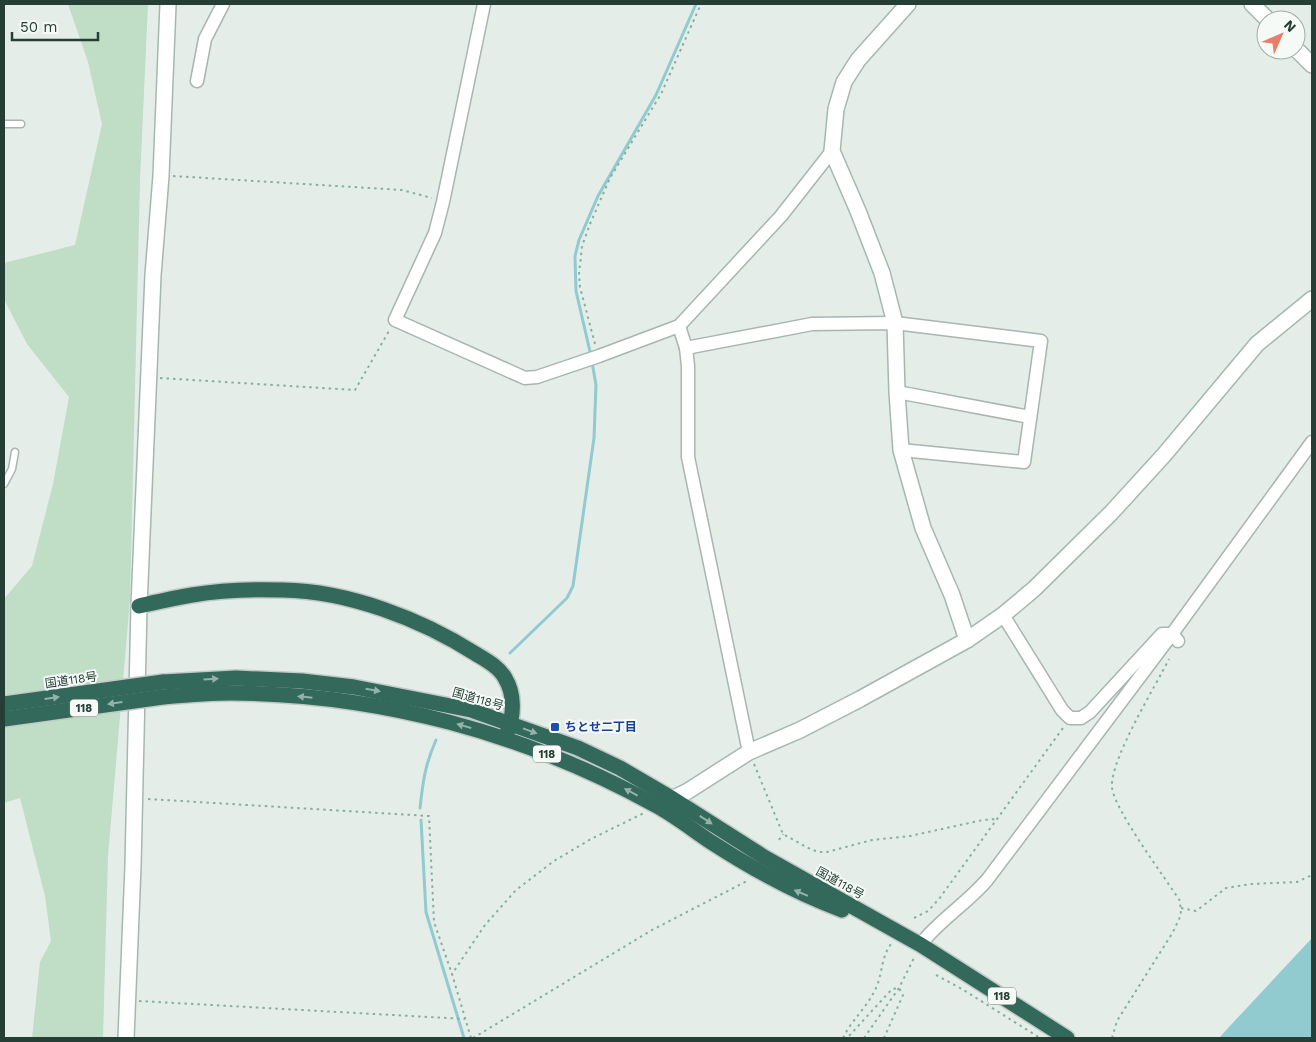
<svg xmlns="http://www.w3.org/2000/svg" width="1316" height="1042" font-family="'Work Sans','Noto Sans JP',sans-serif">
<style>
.green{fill:#c0ddc5}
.water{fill:#91cacf}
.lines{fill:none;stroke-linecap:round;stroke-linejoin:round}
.stream{stroke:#91cacf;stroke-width:3}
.lane-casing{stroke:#a8b5b0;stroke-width:9}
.street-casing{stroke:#a8b5b0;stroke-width:15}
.secondary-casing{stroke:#a4b8b0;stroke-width:18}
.highway-casing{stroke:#c2c9c7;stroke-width:18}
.path{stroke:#87afa0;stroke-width:2;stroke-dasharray:2.5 4;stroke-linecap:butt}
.lane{stroke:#fff;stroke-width:6}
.street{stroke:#fff;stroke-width:12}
.secondary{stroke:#fff;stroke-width:15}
.highway{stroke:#32695a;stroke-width:15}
.highway-bridge-casing{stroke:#c2c9c7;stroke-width:18;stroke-linecap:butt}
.highway-bridge{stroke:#32695a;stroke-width:15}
.oneway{fill:#94b2a8}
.transit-dot{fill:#1a4fb4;stroke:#f6faf7;stroke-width:2}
.labels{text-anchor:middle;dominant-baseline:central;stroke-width:4;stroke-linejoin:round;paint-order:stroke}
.shield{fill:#f6faf7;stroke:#647670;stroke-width:1}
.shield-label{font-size:11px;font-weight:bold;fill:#253e36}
.street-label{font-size:12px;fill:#253e36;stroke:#f6faf7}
.transit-label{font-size:12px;font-weight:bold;fill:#164399;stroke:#f6faf7;text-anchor:start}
</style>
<rect width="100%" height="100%" fill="#e5ede9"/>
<path class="green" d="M68,4h80l-8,176 -10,419 -22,258 -5,181h-71l8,-76 11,-21 -6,-45 -25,-98 -16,5v-204l28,-33 21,-82 16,-87 -42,-53 -23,-45v-36l71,-18 27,-121 -14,-62z"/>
<path class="water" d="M1312,938v100h-93l10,-11z"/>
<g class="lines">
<g class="stream">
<path d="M591,356l-15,-65 -1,-35 4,-16 19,-44 58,-101 40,-91"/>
<path d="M510,653l57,-55 6,-12 21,-148 2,-53 -4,-23"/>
<path d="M420,808c3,-27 5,-43 16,-68"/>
<path d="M421,820l5,92 38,126"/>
</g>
<g class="lane-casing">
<g id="lane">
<path d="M4,124h17"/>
<path d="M4,484l8,-15 3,-17"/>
</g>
</g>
<g class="street-casing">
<g id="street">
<path d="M484,4l-41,198 -8,31 -40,87 130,58 12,-1 62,-21 80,-30 102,-110 51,-65"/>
<path d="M197,81l8,-42 18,-35"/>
<path d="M679,326l7,22 2,18v91l61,295"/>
<path d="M686,348l126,-24 83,-1 146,18 -17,121 -123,-12"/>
<path d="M897,392l133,25"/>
<path d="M1003,615l59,95 8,8h11l9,-6 72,-78h10l6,7"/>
<path d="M925,939c19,-22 43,-37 62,-59l185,-246 140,-192"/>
</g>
</g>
<g class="secondary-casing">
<g id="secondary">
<path d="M908,4l-50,56 -14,22 -8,27 -4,42 26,60 24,62 13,50 2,69 4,58 22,78 29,67 15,45"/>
<path d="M1252,4l16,16"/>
<path d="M1296,49l16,16"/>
<path d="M662,804l26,-13 61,-39 51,-22 60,-31 107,-59 36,-25 31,-26 77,-76 53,-58 93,-111 55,-45"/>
<path d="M126,1038l7,-172 6,-260 14,-331 8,-99 7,-172"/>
</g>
</g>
<g class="highway-casing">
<g id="highway">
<path d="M139,606c18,-4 35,-8 53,-11 29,-5 61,-6 91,-5 65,1 138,29 193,64 10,6 23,13 29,24 10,16 9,38 2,55"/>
<path d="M163,682l73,-4 66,3 52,6 117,23 107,38 42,20 53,31 91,58 157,88 146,93"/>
<path d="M163,697c23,-2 46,-4 68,-4 149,1 294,40 424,112 19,10 38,25 56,37 43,28 83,50 131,68"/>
</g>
</g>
<g class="path">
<path d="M173,176l229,14 30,8"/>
<path d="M595,344l-15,-57 -1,-13 3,-28 8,-22 20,-46 51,-84 40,-90"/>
<path d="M160,378l195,12 34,-59"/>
<path d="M754,764l29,70 27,15 9,3h8l45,-12 38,-4 73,-16 14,-1"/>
<path d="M148,799l281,17 5,106 18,52"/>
<path d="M779,840l4,-6"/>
<path d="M1181,908l15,3 30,-23 25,-4 46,-2 15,-7"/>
<path d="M914,918l14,-7 11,-12 124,-171"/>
<path d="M936,975l26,14 78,49"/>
<path d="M139,1001l326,18"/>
<path d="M471,1038l-19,-64 33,-49 31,-35 38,-29 37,-22 53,-26"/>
<path d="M473,1038l179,-108 97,-50"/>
<path d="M843,1038l6,-2 43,-47 7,-1 4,7 -19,43"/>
<path d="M843,1038c8,-17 23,-30 31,-46 9,-16 6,-33 17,-48"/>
<path d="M864,1038l35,-50 16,-32"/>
<path d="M1112,1038l5,-17 56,-89 8,-17 -1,-14c-14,-22 -67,-93 -68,-114 -2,-27 43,-100 57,-128"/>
</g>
<use href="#lane" class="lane"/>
<use href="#street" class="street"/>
<use href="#secondary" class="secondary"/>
<use href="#highway" class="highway"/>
<g class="highway-bridge-casing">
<g id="highway-bridge">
<path d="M4,704l159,-22"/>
<path d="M4,719l159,-22"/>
</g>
</g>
<use href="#highway-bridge" class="highway-bridge"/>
</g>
<defs><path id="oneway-solid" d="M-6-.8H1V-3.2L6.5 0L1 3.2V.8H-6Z" transform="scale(1.25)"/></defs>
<g class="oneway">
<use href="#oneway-solid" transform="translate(211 679) rotate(-4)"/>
<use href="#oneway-solid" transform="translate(373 690) rotate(10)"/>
<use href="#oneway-solid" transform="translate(305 697) rotate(-174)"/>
<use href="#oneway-solid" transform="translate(52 698) rotate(-8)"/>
<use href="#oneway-solid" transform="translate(115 703) rotate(172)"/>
<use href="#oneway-solid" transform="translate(464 726) rotate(-164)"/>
<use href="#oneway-solid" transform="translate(530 731) rotate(20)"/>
<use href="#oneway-solid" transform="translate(631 792) rotate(-152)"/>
<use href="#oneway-solid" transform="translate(706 820) rotate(33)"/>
<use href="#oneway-solid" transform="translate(801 893) rotate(-157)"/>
</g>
<rect class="transit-dot" x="550" y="722" width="10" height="10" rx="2.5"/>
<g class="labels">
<g class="shield">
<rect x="70" y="699.5" width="28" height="17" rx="4"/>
<rect x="533" y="745.5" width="28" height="17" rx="4"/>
<rect x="988" y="987.5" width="28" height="17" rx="4"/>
</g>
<g class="shield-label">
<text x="84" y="708">118</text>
<text x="547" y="754">118</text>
<text x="1002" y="996">118</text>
</g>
<g class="street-label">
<text transform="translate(71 680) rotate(-8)">国道118号</text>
<text transform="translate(478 699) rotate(16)">国道118号</text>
<text transform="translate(840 883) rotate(29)">国道118号</text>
</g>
<g class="transit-label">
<text x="565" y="727">ちとせ二丁目</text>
</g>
</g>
<rect width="1316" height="1042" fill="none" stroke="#253e36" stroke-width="10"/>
<g transform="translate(1281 35) rotate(45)"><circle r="24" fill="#f6faf7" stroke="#a2afaa"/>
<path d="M0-4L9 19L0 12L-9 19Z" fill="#ea7d67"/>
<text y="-8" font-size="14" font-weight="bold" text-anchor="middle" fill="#253e36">N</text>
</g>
<path d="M12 32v8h86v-8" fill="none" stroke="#253e36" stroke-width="2.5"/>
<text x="20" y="32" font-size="15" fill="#253e36" stroke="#f6faf7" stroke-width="4" paint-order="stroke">50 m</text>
</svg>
